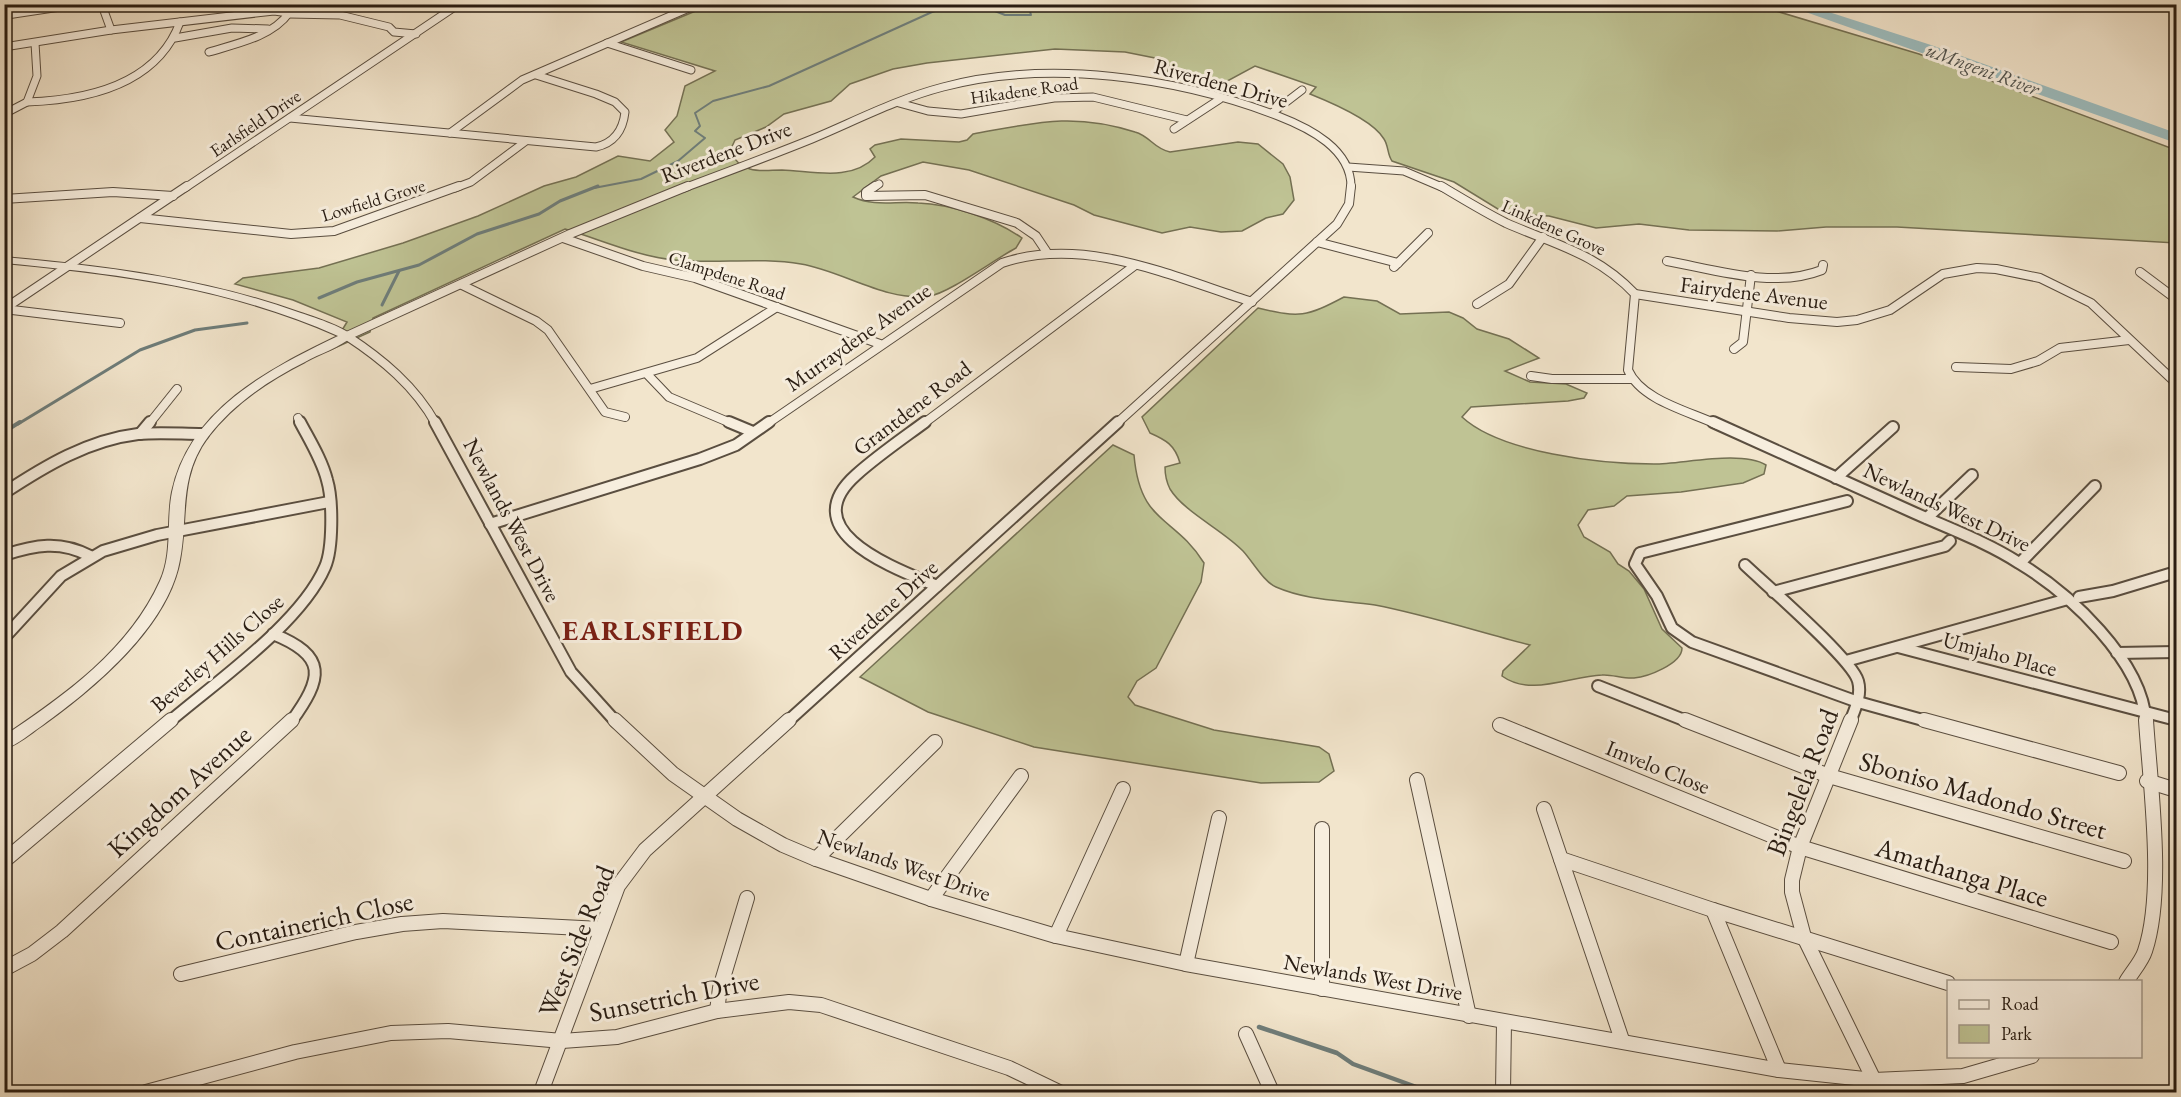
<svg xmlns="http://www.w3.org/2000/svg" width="2181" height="1097" font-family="'EB Garamond',serif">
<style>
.green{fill:#bfc394;stroke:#747053;stroke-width:1.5}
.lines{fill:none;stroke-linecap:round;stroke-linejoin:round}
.stream-far3{stroke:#6e7d7a;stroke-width:2}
.stream-far2{stroke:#6e7d7a;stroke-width:3}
.stream-far1{stroke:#6e7d7a;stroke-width:4}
.stream{stroke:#6e7d7a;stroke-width:4.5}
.river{fill:#9dbdbf;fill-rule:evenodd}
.minor-far3-casing{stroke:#5a4e40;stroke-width:9}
.minor-far2-casing{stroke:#5a4e40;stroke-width:10}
.minor-far1-casing{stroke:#5a4e40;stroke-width:14}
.minor-casing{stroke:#5a4e40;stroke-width:16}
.tertiary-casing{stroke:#5a4e40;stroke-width:2}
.minor-far3{stroke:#f7eede;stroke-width:7}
.minor-far2{stroke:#f7eede;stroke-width:8}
.minor-far1{stroke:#f7eede;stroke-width:10}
.minor{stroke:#f7eede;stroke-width:14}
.tertiary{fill:#f7eede;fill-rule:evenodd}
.labels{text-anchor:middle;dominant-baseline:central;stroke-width:6;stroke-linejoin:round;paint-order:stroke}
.far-street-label{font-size:18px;fill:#281c12;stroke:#f7eede}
.far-water-label{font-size:20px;font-style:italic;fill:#51544f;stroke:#f7eede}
.street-label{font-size:22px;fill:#281c12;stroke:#f7eede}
.near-street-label{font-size:27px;fill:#281c12;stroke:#f7eede}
.district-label{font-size:28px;font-weight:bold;letter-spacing:1.5px;fill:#7a1f14;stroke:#f7eede}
</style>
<rect width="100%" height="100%" fill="#f2e5cc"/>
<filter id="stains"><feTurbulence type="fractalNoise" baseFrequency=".00333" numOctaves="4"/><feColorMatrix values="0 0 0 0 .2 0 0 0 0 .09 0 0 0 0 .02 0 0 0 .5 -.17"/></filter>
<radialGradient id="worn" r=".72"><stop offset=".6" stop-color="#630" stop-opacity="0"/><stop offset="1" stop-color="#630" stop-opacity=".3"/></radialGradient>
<g class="green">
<path d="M710,5h1046l163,49 257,96v93l-279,-16h-71l-49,4 -88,-1 -50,-6 -43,4 -47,-12 -43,-2 -52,-32 -62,-21c-5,-7 -3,-14 -8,-22 -11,-19 -54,-37 -74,-45l6,-7 -61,-21 -35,19 -18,1 -32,-9 -3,-4 2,-8 -9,-6 -35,-7 -70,-3 -128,14 -34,6 -43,15 -19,17 -47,13 -18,13 -31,13 -5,11c4,9 10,15 20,18 10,3 21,1 32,1 31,1 69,12 93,-13l-5,-8 5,-4 26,-6 58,3 8,-2 6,-6c61,-11 100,-22 162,-2 15,4 19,17 35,20l68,-10 20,2 25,20 7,13 4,23 -11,14 -17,4 -24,13 -21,1 -31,-5 -28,6 -68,-18 -20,-10 -105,-35 -46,-8 -42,14 -28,21c22,10 42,4 65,6 33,1 77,16 104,35l-6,10c-21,11 -68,46 -87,48 -43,6 -86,-25 -128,-32 -42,-7 -84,0 -127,-4 -38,-4 -72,-20 -109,-31l-192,89 -3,14 -40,18 17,-28 -54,-22 -58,-16 8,-6 76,-10 84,-25 75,-27 66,-30 32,-9 42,-21 32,5 24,-19 -9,-12 12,-14 8,-30 30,-15 -94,-29z"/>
<path d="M1344,297l33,4 23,13 49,-2 14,6 14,11 32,10 30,19 -34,13 25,11 36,2 21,9 -3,5 -16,3 -97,6 -9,10c39,36 139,47 192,47 29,0 87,-14 112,1l-2,9 -21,9 -62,9 -54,4 -13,10 -26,4 -10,15 6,12 26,15 8,12 11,7 15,18 18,40 20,19c0,16 -35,29 -48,30 -11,1 -22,-4 -32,-3 -32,1 -71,22 -100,1l1,-5 27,-26c-51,-13 -103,-30 -155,-40 -33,-5 -67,-4 -99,-18 -12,-5 -23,-25 -33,-36 -20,-21 -59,-39 -73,-62 -3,-6 -5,-16 -5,-22l15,-4c-5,-18 -14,-23 -30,-30l-8,-16 116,-109c42,10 48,9 86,-11z"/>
<path d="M1113,445l21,10c6,70 40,60 70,108l-3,19 -45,86 -19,13 -9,16 7,8 79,25 105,17 10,7 5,17 -15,11 -58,1 -227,-36 -106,-35 -68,-35z"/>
</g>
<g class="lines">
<g class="stream-far3">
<path d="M977,4l28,11h26l-3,-11"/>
<path d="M594,188l47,-9 37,-18 27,-23 -10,-7 5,-5 -5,-13 18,-12 56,-15 163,-74 26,-8"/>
</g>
<g class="stream-far2">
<path d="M319,298l38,-16 62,-17 58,-31 62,-20 21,-13 38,-15"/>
<path d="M382,305l17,-34"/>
<path d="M18,424l122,-74 55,-20 52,-7"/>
</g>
<path class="stream-far1" d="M4,432l16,-10"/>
<path class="stream" d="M1259,1027l78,26 16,11 77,28"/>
<path class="river" d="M1783,4h21l127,41 245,88v10z"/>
<g class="minor-far3-casing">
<g id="minor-far3">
<path d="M83,4l20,4 8,22"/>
<path d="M2109,6l67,-1"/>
<path d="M289,14l51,1 49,12 5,5 22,2"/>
<path d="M7,15l73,-11"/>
<path d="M175,38l57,-10 36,1"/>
<path d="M607,43l84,27"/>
<path d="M4,47l107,-17 163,-19 15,2c-17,24 -54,31 -80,39"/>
<path d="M27,102c59,-2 130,-17 153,-80"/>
<path d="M899,103l29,8 33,3 93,-16 39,-1 94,23"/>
<path d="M1272,113l30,-23"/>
<path d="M4,114l23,-12 10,-26 -2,-33"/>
<path d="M290,118l306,29c18,-4 27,-17 29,-35l-10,-10 -19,-8 -60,-19"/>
<path d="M1174,129l46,-30"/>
<path d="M450,133l72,-53 176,-76"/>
<path d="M1348,167l56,4 40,17"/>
<path d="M185,188l274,-184"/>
<path d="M455,188l16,-6 55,-41"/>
<path d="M684,188c43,-16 86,-32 128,-49 43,-18 85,-40 131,-52 105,-28 234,-10 335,29 31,12 74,33 73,72"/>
<path d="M873,188l6,-4"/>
</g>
</g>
<g class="minor-far2-casing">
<g id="minor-far2">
<path d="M875,186l-9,6v4l59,-1 92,28 19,13 10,15"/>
<path d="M1441,186c22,13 43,26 65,37 50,22 90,30 129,71l-7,76c13,30 60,41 88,54"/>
<path d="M4,199l109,-7 60,4"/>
<path d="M140,218l151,16 43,-3 125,-45"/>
<path d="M563,238l80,28 52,12 185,66"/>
<path d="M1317,242l81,21"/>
<path d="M1667,261c49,9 107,28 155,9l1,-5"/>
<path d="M1394,267l34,-34"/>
<path d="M2140,272l36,27"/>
<path d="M462,285l74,36 12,9 57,82 20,5"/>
<path d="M1635,294l154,24 48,4 20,-2 33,-10 53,-36 34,-6 19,1 44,9 51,25 85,80"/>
<path d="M1477,304l32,-20 34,-47"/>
<path d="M4,309l183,-123"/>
<path d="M4,309l116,14"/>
<path d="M347,336l223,-102 118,-48"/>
<path d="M347,336c35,23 68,50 89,88"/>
<path d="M1734,349l9,-7 8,-67"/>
<path d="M1956,367l55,2 27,-8 22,-13 69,-8"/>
<path d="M647,374l22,23 64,27"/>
<path d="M1531,376l21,3h80"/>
<path d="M590,389l107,-31 80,-51"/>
<path d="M298,418l3,6"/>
<path d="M149,424l28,-35"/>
<path d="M767,424l235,-161c83,-28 171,14 250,39"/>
<path d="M923,424l211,-158"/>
<path d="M1116,424l221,-200 12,-20 2,-18"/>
</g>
</g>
<g class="minor-far1-casing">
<g id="minor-far1">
<path d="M435,422l136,250 45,50"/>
<path d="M729,422l24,10"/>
<path d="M925,422c-23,17 -48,34 -69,53 -64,57 41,94 81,111"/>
<path d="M1713,422c65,29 130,59 195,88 37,17 77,31 111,53 50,30 123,97 127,159"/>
<path d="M140,434l10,-12"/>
<path d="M1836,478l57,-51"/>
<path d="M4,493c41,-27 84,-53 134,-59 22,-2 44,0 65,0"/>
<path d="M1847,501l-207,52 -5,11 22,32 15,32 20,14 166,60 72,20"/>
<path d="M1927,518l45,-43"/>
<path d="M490,524l210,-65 36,-14 33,-23"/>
<path d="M4,555c31,-10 56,-15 86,1"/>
<path d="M2020,563l75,-77"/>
<path d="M1745,565c21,20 107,94 113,116 4,14 -3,28 -8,41"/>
<path d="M1773,592l172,-46 5,-5"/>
<path d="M2079,597l34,-6 63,-19"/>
<path d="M273,634c55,22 50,44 18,88"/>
<path d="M4,638l57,-62 42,-25 54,-16 172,-33"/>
<path d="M1898,647l278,73"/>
<path d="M2117,653l59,-1"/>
<path d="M1846,661l222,-62"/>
<path d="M1598,686l91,36"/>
<path d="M169,722c47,-40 132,-99 156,-155 8,-18 8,-67 2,-87 -5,-20 -17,-39 -27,-58"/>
<path d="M787,722l331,-300"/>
</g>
</g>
<g class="minor-casing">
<g id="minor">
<path d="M615,720l58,54 64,45 46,26 33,14 115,40 125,37 130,28 593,106 95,10 89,-4 69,-20"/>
<path d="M1685,720l144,56 295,85"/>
<path d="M1851,720l-51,127 -8,33v12l12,45 70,143"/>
<path d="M1924,720l195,53"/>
<path d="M1500,725l300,122 311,95"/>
<path d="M1417,780l52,236"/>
<path d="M2147,781l29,9"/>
<path d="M1544,809l78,231"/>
<path d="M1322,829v160"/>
<path d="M816,859l119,-117"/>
<path d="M1561,859l152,51 235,73"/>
<path d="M4,861l167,-141"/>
<path d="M931,899l90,-123"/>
<path d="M1713,910l66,160"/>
<path d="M1056,936l67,-147"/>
<path d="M1186,964l33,-146"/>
<path d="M4,969l28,-15 30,-23 230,-211"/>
<path d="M181,974l175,-42 46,-8 41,-3 158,8"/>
<path d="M2126,982c6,-10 16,-21 19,-31 20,-60 5,-167 1,-231"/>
<path d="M717,1011l3,-23 27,-90"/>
<path d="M1246,1034l26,58"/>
<path d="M146,1092l149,-40 96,-19 57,-2 114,10 55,-4 100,-26 72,-9 32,3 188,63 50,24"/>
<path d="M541,1092l77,-206 27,-36 144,-130"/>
<path d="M1503,1092l1,-70"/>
</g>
</g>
<g class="tertiary-casing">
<path id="tertiary" d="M4,257c100,9 199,21 294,55 15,5 44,14 55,24 -12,11 -34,18 -48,26 -36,18 -72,42 -97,75 -32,43 -18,85 -30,132 -16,62 -85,120 -135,156 -12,8 -25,20 -39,24v-13c61,-41 125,-86 156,-155 13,-28 6,-60 12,-89 17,-82 97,-123 166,-156 -108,-48 -217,-62 -334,-73z"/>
</g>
<use href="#minor-far3" class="minor-far3"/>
<use href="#minor-far2" class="minor-far2"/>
<use href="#minor-far1" class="minor-far1"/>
<use href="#minor" class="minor"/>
<use href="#tertiary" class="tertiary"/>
</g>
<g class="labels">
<g class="far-street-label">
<text transform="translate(1024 90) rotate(-8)">Hikadene Road</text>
<text transform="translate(255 123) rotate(-34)">Earlsfield Drive</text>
<text transform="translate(373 200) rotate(-17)">Lowfield Grove</text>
<text transform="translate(1554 227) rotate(24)">Linkdene Grove</text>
<text transform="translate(727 275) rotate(18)">Clampdene Road</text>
</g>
<g class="far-water-label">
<text transform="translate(1983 69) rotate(20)">uMngeni River</text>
</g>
<g class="street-label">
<text transform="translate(1221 83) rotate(15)">Riverdene Drive</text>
<text transform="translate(726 152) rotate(-21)">Riverdene Drive</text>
<text transform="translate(1754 293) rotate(7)">Fairydene Avenue</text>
<text transform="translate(858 337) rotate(-35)">Murraydene Avenue</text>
<text transform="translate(912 408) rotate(-37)">Grantdene Road</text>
<text transform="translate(1947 507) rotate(25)">Newlands West Drive</text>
<text transform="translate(512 520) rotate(62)">Newlands West Drive</text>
<text transform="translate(883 610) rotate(-42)">Riverdene Drive</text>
<text transform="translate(217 653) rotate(-41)">Beverley Hills Close</text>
<text transform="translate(2000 654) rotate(15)">Umjaho Place</text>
<text transform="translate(1658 767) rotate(22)">Imvelo Close</text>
<text transform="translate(904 865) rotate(19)">Newlands West Drive</text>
<text transform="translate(1373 977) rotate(10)">Newlands West Drive</text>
</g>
<g class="near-street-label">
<text transform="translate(1802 782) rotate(-69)">Bingelela Road</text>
<text transform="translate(179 791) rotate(-42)">Kingdom Avenue</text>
<text transform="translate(1983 795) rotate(16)">Sboniso Madondo Street</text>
<text transform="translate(1962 872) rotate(17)">Amathanga Place</text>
<text transform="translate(314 921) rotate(-12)">Containerich Close</text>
<text transform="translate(576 941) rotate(-68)">West Side Road</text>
<text transform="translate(674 996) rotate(-11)">Sunsetrich Drive</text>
</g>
<g class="district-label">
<text x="653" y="630">EARLSFIELD</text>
</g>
</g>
<rect width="2181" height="1097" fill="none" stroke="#f2e5cc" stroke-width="24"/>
<rect x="6" y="6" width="2169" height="1085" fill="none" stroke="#281c12" stroke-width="3"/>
<rect x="12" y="12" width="2157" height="1073" fill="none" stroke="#281c12" stroke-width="1.5"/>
<rect x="1947" y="980" width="195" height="78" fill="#f7eede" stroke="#a49a8c" stroke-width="1.5"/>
<rect x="1959" y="1000" width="30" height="9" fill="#f7eede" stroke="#a49a8c" stroke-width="1.5"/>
<text x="2001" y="1010" font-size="18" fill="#281c12">Road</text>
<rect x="1959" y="1025" width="30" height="18" fill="#bfc394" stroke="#a49a8c" stroke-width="1.5"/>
<text x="2001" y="1040" font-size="18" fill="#281c12">Park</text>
<rect width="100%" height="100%" filter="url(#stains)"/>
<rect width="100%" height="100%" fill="url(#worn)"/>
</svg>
